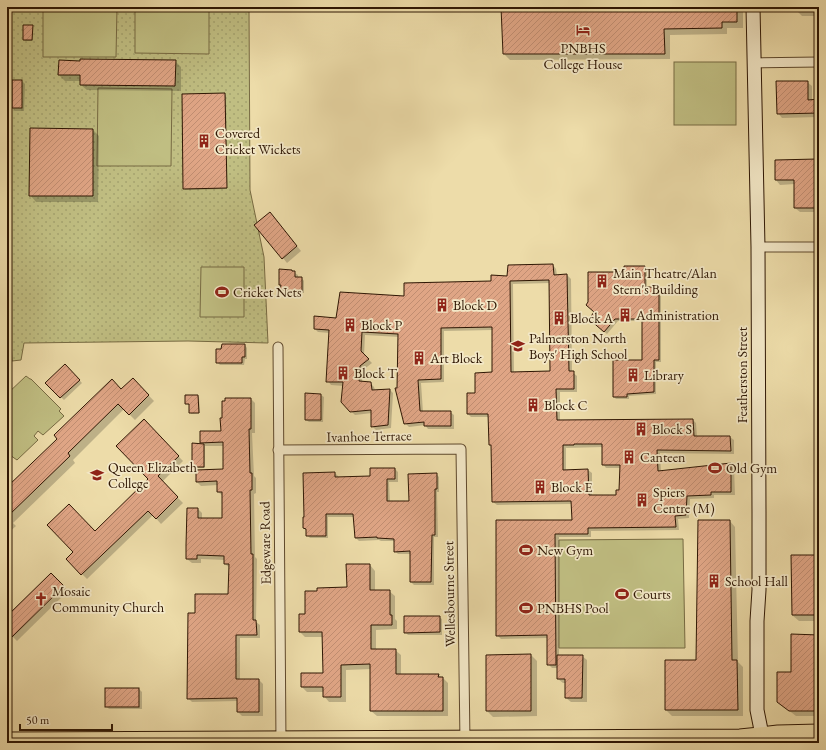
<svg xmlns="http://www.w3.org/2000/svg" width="826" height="750" font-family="'EB Garamond',serif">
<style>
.park{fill:url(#park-dots);stroke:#776a42}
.garden{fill:#c0be82;stroke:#776a42}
.shadow{fill:#0003;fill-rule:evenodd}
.building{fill:url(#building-hatch);stroke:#2e1603;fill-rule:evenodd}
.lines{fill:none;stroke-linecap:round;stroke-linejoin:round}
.street-casing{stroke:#5e482c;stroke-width:11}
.secondary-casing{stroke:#2e1603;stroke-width:15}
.highway-casing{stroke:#2e1603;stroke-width:19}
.street{stroke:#f3e8c7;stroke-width:9}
.secondary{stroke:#f3e8c7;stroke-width:13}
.highway{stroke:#eddca9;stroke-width:17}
.labels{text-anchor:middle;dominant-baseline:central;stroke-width:3.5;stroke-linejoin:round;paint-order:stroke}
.poi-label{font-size:14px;fill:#2e1603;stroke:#f3e8c7;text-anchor:start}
.street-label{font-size:14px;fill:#2e1603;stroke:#f3e8c7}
</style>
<defs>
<pattern id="park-dots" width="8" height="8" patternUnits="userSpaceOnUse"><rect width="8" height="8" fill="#c0be82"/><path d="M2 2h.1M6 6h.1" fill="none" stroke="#a5a36f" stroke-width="1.8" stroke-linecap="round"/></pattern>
<pattern id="building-hatch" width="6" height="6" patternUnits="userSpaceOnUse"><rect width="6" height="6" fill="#dfa585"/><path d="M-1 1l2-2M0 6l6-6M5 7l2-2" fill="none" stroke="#c08d71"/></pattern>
</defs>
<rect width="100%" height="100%" fill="#eddca9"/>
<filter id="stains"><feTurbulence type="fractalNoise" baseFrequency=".005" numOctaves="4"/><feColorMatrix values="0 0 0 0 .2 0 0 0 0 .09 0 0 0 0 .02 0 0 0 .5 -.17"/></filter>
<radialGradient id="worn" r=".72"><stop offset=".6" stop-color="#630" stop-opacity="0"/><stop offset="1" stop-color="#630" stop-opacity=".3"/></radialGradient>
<path class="park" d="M7,7h242l1,183 14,67 4,86 -80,-2 -164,2 -3,17 -9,1 -5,-91z"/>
<g class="garden">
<path d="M43,7h74l-1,50h-73z"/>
<path d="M135,7h74v47l-74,-1z"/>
<rect x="674" y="62" width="62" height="63"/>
<path d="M98,88l74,1 -1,77h-74z"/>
<path d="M201,267h43v50h-44z"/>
<path d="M26,376l4,3h1l30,30 -2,2 5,5 -21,19 -5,-4 -4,5 4,4 -21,20 -10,-7v-52l2,-1 -2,-2v-4z"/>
<path d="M683,539l2,109h-126v-108z"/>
</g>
<g class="shadow">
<path d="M423,7h35v2h-32z"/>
<path d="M502,7h241v21h-16v6l-57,1v24l-160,1 -6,-6z"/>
<path d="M798,7h21v9h-17l-4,-4z"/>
<path d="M32,26l1,1v14h-8l-1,-1z"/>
<path d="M175,61l6,6v24l-94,-1 -6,-5v-4h-16l-6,-6z"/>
<path d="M22,81l3,3 -1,27h-9l-2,-3z"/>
<path d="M807,82l5,4v15l7,-1v17l-37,1 -4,-5z"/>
<path d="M225,94l1,2 1,93 -42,1 -1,-2 -1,-93z"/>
<path d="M93,130l6,6 -1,66h-62l-6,-7z"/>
<path d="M816,160l3,3v49h-19l-5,-4v-24l-15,1 -4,-5v-19z"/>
<path d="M274,218l27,33 -14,12 -4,-5z"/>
<path d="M553,265l3,4 1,6h10l4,4 1,93 5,4v16h-17v29l133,-1 3,3 1,14h33l4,3v14l-74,-1 1,19 69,-8 4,3 1,28h-21v3l-24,1 -1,19 -11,1 1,11 -88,1v6h-32v119h23l5,4v42h-16l-5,-4v-15h-3l-5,-4v-11h-6l-4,-4v-26l-47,1 -4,-4v-114h76l-1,-17 -75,1 -4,-3 -1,-55 -2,-2 -1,-28h-18l-3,-3 8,-20 17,-21v-43l-49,1v51l-23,1 2,29h27l4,3v14h-26l-3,-4 -16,2 -4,-4 -7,-34 1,-52 -34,-2 -1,20 8,8 -9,7 -1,12 8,1 4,4 1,3h15l3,3 -2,35 -15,2 -4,-4v-13l-17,2 -13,-13 2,-16 -13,-1 -3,-4 2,-48 -12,-1 -3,-3 22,-10 68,-22 87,-15zM550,283l1,89 -37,1 -1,-89zM603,447v17l3,4h15l-1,23 -3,5h-25v-23l-4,-3 -22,1v-23z"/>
<path d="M645,267l2,2v19h5l3,5 6,3v66h-5v32l-27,2v3h-13l-2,-2 29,-36v-40h-25l-11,13 -15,-13 33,-48z"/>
<path d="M292,271l6,4v3h4l2,3v12h-20l-3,-3 1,-3 -2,-2z"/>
<path d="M245,345l2,3v11h-2l-1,6h-24l-3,-3z"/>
<path d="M65,365l17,18 -18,17 -18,-17z"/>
<path d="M133,379l21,22 -19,19 -11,-11 -51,51 2,3 -62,60 3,3 -9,8v-45z"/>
<path d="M321,395l3,2 -1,25h-14l-3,-2z"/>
<path d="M198,396l1,1 1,16 -9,1 -1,-9 -4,-1z"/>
<path d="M251,399l4,4v30h-3l2,43 2,2v15l-2,1 1,63 2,2 -1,63 4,3v13h-20v42h19l4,4v32h-21l-4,-4v-11l-46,1 -4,-4 8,-84 33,-19 1,-27 -5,-4v-4l-24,-1v4h-9l-5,-4 1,-50h10l4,4v6h21v-23l-5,-4v-7l-17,1 -4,-4 27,-12v-24h-19v22h-11l-1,-1 11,-22 -3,-3 21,-10z"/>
<path d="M144,421l39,40 -21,21 21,21 -22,21 -8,-9 -66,64 -20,-20 82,-80z"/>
<path d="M395,469l3,3v10h-9l1,20h20l26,-28 3,3v15h-2l1,45h-4v48h-20l-3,-3v-28h-13l-3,-3v-10h-14l-2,-1 -20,1 -3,-3 -2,-21h-26v21h-18l-3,-3v-4l-3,-3 31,-55 3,3v2l33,-1z"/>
<path d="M729,520l6,7 3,135 5,5v49h-71l-6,-6 31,-49z"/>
<path d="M819,556v65h-20l-7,-6z"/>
<path d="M370,565l5,6v20h14l6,5v23l2,2v8l-21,1v20h19l6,5v20h37l5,3 5,5v33h-71l-6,-5v-42l-25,1v32h-17l-5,-6v-4h-17l-5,-5 22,-14 -1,-36h-18l-5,-5 6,-17 42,-27z"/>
<path d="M51,574l17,17 -51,50 -10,-10v-14z"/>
<path d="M439,617l3,2v16h-34l-3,-3z"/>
<path d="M819,636v80h-23l-18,-14 14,-29z"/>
<path d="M531,655l6,6v55l-44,1 -6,-6z"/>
<path d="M139,689l3,3v17h-33l-3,-3z"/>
</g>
<g class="building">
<path d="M501,7h236v15h-15v6l-58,1 1,25h-162z"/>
<path d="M23,25h10l-1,15h-9z"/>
<path d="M80,59l96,1 -1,26 -95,-1v-10h-22l1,-15 21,1z"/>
<rect x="12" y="80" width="10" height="28"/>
<path d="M776,81h32v19l11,-1v14l-42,1z"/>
<path d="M225,93l2,95 -44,1 -1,-95z"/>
<path d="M30,128l63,1v67h-64z"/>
<path d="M817,159l2,49h-25v-28h-19v-20z"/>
<path d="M270,212l27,34 -15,13 -28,-34z"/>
<path d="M553,264l1,11 13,-1 2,97h5v18h-18l1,31 136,-1 1,17h36l1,15 -74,-1 1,21 73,-8v29h-20v3l-24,1 -1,19 -11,1 1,11 -88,1v6h-33l1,131h-9v-30l-51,1v-116h76l-1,-19 -79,1 -1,-57h-2l-1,-31h-21v-21h8v-20l17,-1v-45l-51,1v51l-23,1 2,31h31v15h-27v-4l-20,2 -9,-36h2l1,-54 -36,-2 -1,19 8,8 -9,7 -1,15 12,1 1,8 18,-1 -2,36 -17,2v-17l-21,2 -9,-10 2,-20h-17l3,-52 -15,-1v-13l22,2 4,-26 64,4v-13l87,-2v-6l16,1 1,-11zM549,280l1,91 -39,1 -1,-91zM574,444h28v21h18l-1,25h-3v5h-27l-1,-26 -25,1v-25h11z"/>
<path d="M624,266h21v21h7l1,4 6,2v67h-5v32l-27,2v3h-14v-37h29v-41h-27l-11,13 -15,-13 5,-7 -8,-7 2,-3v-30h36z"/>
<path d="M279,269l13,1v1h3v6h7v14l-22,-1 1,-5h-2z"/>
<path d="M222,344h23v13h-3v6h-26v-14h5z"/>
<path d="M65,364l15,16 -20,18 -15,-15z"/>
<path d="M133,378l16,17 -20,20 -11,-11 -50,49 2,3 -63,61v-30l50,-48 -3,-4 58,-56 9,10z"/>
<path d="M305,393l16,1v26h-16z"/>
<path d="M185,395h13l1,18h-10v-9h-4z"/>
<path d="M225,398h26v31h-2l1,44h2v17h-2l1,64h2v66h3l1,15h-21v44h23v33h-22v-14l-50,1 1,-86h7v-19h33l1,-30h-5v-8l-27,-1v4h-11v-14l1,-37h11v10h24v-26h-5v-11l-21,1v-12l27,-1v-27l-23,1v-12h21l-1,-13h2v-17h3z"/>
<path d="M144,419l35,37 -21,20 20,21 -22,22 -8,-8 -67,64 -15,-16 7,-7 -26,-27 22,-21 26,27 53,-52 -32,-33z"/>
<path d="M192,443l12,1v23h-12z"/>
<path d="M370,468h25v11h-8v22h22l-1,-27 29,-1v16h-2v46h-3l-1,47h-21v-31l-16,1v-13l-17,-1v-1l-22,1 -2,-24h-27v22h-20v-7l-3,-1v-11h1l-1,-44 32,-1v5l35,-1z"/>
<path d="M698,520h32l2,140h5l1,50h-73v-50h31z"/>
<path d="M791,555h28v60h-27z"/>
<path d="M346,564h24v26h20v25h2v10h-21v24h25v25h43l-1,3h5v34h-73v-47l-29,1v32h-18v-10h-22v-14h22l-1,-41h-23v-18h6v-23h12v-3l30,-1z"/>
<path d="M51,573l13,13 -52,51 -5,-5v-16z"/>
<path d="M404,616h36v16l-36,1z"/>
<path d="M791,634l28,1v25h-3l-1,25h4v26h-30l-12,-9v-30h14z"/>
<path d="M531,654v57h-45v-56z"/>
<path d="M557,655h26l-1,43h-17v-19h-8z"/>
<rect x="105" y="688" width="34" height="19"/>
</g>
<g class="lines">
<g class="street-casing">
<g id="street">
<path d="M753,63l66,-1"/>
<path d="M758,247h61"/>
<path d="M278,347l3,396"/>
<path d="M278,450l183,-1 4,293"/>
</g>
</g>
<g class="secondary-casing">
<path id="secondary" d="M753,7l5,240 1,266v77l-2,31v89l5,25v8"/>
</g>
<g class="highway-casing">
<path id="highway" d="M7,741l733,-3 38,-4 41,-1"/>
</g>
<use href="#street" class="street"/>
<use href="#secondary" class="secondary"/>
<use href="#highway" class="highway"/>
</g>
<defs>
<g id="hotel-bare" transform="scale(1.08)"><path d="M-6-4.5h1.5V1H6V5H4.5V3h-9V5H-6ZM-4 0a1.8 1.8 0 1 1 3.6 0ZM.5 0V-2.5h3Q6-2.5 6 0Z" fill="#8f2418" stroke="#f3e8c7" stroke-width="2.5" paint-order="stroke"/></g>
<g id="building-bare" transform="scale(1.08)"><path d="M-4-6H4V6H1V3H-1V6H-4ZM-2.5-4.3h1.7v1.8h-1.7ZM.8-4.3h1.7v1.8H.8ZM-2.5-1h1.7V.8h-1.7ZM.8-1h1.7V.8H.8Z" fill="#8f2418" stroke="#f3e8c7" stroke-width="2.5" paint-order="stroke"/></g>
<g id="stadium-bare" transform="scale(1.08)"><path d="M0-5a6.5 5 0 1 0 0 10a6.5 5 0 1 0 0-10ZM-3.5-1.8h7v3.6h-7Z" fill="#8f2418" stroke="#f3e8c7" stroke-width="2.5" paint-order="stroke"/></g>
<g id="school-bare" transform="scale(1.08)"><path d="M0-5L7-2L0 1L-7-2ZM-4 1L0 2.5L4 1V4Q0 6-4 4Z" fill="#8f2418" stroke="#f3e8c7" stroke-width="2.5" paint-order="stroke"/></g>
<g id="church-bare" transform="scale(1.08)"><path d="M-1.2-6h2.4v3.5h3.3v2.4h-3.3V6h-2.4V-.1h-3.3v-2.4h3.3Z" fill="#8f2418" stroke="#f3e8c7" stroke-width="2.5" paint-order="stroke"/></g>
</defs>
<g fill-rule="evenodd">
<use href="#hotel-bare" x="583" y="30"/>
<use href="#building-bare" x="204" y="141"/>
<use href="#building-bare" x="602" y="281"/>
<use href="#stadium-bare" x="222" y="292"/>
<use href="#building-bare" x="442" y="305"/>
<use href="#building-bare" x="625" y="315"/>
<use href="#building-bare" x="559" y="318"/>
<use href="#building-bare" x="350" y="325"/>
<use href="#school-bare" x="518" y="346"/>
<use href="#building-bare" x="419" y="358"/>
<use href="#building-bare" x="343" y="373"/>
<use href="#building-bare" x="633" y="375"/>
<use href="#building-bare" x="533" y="405"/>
<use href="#building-bare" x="641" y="429"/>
<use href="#building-bare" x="629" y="457"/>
<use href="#stadium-bare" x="715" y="468"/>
<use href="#school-bare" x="97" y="475"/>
<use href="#building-bare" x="540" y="487"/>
<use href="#building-bare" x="642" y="500"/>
<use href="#stadium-bare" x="526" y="550"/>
<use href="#building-bare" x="714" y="581"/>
<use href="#stadium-bare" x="622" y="594"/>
<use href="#church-bare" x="41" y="599"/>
<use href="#stadium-bare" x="526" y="608"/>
</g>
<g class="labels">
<g class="poi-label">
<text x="583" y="48" text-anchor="middle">PNBHS<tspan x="583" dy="16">College House</tspan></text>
<text x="215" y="133">Covered<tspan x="215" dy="16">Cricket Wickets</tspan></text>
<text x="613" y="273">Main Theatre/Alan<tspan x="613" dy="16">Stern's Building</tspan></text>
<text x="233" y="292">Cricket Nets</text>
<text x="453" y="305">Block D</text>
<text x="636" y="315">Administration</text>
<text x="570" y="318">Block A</text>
<text x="361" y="325">Block P</text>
<text x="529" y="338">Palmerston North<tspan x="529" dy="16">Boys' High School</tspan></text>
<text x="430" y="358">Art Block</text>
<text x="354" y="373">Block T</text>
<text x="644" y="375">Library</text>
<text x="544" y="405">Block C</text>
<text x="652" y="429">Block S</text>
<text x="640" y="457">Canteen</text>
<text x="108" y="467">Queen Elizabeth<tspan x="108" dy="16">College</tspan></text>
<text x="726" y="468">Old Gym</text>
<text x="551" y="487">Block E</text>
<text x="653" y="492">Spiers<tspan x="653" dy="16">Centre (M)</tspan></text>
<text x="537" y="550">New Gym</text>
<text x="725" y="581">School Hall</text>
<text x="52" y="591">Mosaic<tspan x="52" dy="16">Community Church</tspan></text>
<text x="633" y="594">Courts</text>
<text x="537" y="608">PNBHS Pool</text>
</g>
<g class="street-label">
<text transform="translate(742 375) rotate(-90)">Featherston Street</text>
<text transform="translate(369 436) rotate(-1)">Ivanhoe Terrace</text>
<text transform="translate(265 543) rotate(-91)">Edgeware Road</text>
<text transform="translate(449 594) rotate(-91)">Wellesbourne Street</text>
</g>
</g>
<rect width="826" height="750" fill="none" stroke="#eddca9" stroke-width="24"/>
<rect x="8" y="8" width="810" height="734" fill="none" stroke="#2e1603" stroke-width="2"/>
<rect x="12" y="12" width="802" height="726" fill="none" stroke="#2e1603"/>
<path d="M20 724v6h92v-6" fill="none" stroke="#2e1603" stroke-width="2"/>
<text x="26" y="724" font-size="12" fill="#2e1603" stroke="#f3e8c7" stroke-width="3" paint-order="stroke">50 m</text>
<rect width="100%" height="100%" filter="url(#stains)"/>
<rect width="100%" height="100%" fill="url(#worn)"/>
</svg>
